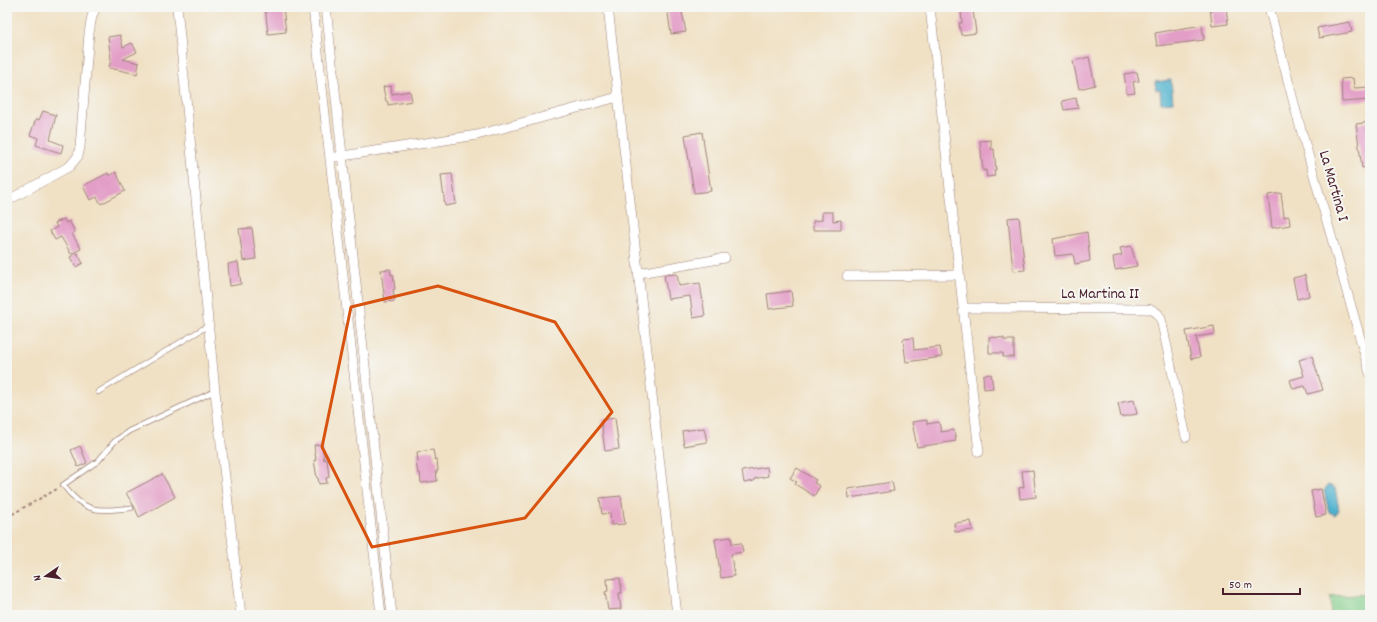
<svg xmlns="http://www.w3.org/2000/svg" width="1377" height="622" font-family="Dekko,sans-serif">
<style>
.green{fill:#85cf8c;stroke:#68775c}
.water{fill:#4fb2ce;stroke:#4c687c}
.building{fill:#e39ec7}
.lines{fill:none;stroke-linecap:round;stroke-linejoin:round}
.lane-casing{stroke:#9d8078;stroke-width:6}
.street-casing{stroke:#9d8078;stroke-width:10}
.path{stroke:#9d8078;stroke-width:2;stroke-dasharray:3 3;stroke-linecap:butt}
.lane{stroke:#fff;stroke-width:4.5}
.street{stroke:#fff;stroke-width:9}
.marked{fill:none;stroke:#d8530f;stroke-width:3;stroke-linejoin:round}
.labels{text-anchor:middle;dominant-baseline:central;stroke-width:4;stroke-linejoin:round;paint-order:stroke}
.street-label{font-size:16px;fill:#4a1f2b;stroke:#f6f6f2}
</style>
<rect width="100%" height="100%" fill="#f6f6f2"/>
<filter id="ink" filterUnits="userSpaceOnUse"><feTurbulence type="fractalNoise" baseFrequency=".025" numOctaves="2"/><feDisplacementMap in="SourceGraphic" scale="8" xChannelSelector="R" yChannelSelector="G"/><feConvolveMatrix kernelMatrix="1 2 1 2 8 2 1 2 1" color-interpolation-filters="sRGB"/></filter>
<filter id="wash" filterUnits="userSpaceOnUse"><feTurbulence type="fractalNoise" baseFrequency=".012" numOctaves="4" result="noise"/><feDisplacementMap in="SourceGraphic" scale="16" xChannelSelector="R" yChannelSelector="G"/><feGaussianBlur stdDeviation="0.9" result="paint"/><feColorMatrix in="noise" values="0 0 0 0 0 0 0 0 0 0 0 0 0 0 0 0 0 1.4 0 .05"/><feComposite in="paint" operator="in"/></filter>
<g filter="url(#wash)">
<rect width="100%" height="100%" fill="#f0e1c5"/>
<path class="green" d="M1370,594v21h-39l-1,-18z"/>
<g class="water">
<path d="M1171,80l2,22 -12,1 -1,-13h-4l-1,-8z"/>
<path d="M1328,485l7,3 4,22 -4,5 -6,-3 -5,-21z"/>
</g>
<g id="blocks">
<g class="building">
<path d="M265,7h18l3,25 -18,2z"/>
<path d="M667,7h14l5,25 -15,2z"/>
<path d="M1210,7h16l2,17 -16,2z"/>
<path d="M973,10l3,23 -15,2 -2,-12h3l-1,-12z"/>
<path d="M1350,22l2,10 -33,6 -2,-10z"/>
<path d="M1202,25l2,15 -47,6 -2,-13z"/>
<path d="M120,35l3,12 9,-4 5,9 -14,7 16,4 -2,11 -28,-6 2,-9 -3,-22z"/>
<path d="M1089,57l6,28 -16,4 -6,-28z"/>
<path d="M1137,72l2,9 -6,1 2,11 -8,1 -3,-20z"/>
<path d="M1353,78l1,10 16,-1v13l-28,2 -1,-23z"/>
<path d="M391,86l1,8 18,-3 2,10 -24,4v-3l-2,-1 -3,-14z"/>
<path d="M1076,98l2,10 -14,2 -2,-9z"/>
<path d="M43,111l13,4 -6,25 13,5 -2,8 -25,-8 2,-7 -8,-3 6,-16 3,1z"/>
<path d="M1370,122v45l-8,1 -6,-44z"/>
<path d="M702,132l9,59 -17,2 -9,-58z"/>
<path d="M991,140v9h3l2,21h-2l1,6 -8,1 -1,-7 -3,1 -3,-30z"/>
<path d="M116,172l9,19 -24,13 -4,-7 -7,3 -7,-14 25,-13 1,3z"/>
<path d="M452,174l4,30 -11,2 -4,-31z"/>
<path d="M1281,193l3,24 5,-1 1,9 -18,3 -4,-33z"/>
<path d="M822,212h11v9l8,-1v10h-28v-9l9,-1z"/>
<path d="M1019,217l6,53 -12,1 -5,-53z"/>
<path d="M64,219l2,4 3,-2 6,11 -3,2 9,15 -10,5 -10,-17 -6,3 -5,-9 7,-4 -2,-4z"/>
<path d="M252,228l4,31 -13,2 -4,-32z"/>
<path d="M1087,232l3,29 -15,3 -2,-10 -18,2 -2,-17z"/>
<path d="M1131,246l6,20 -22,4 -2,-13 9,-2 -2,-7z"/>
<path d="M77,253l6,10 -7,4 -6,-10z"/>
<path d="M238,262l3,22 -11,2 -2,-22z"/>
<path d="M390,269l1,6 2,-1 2,15 -2,1 2,11 -10,1 -4,-32z"/>
<path d="M677,274l2,12 21,-3 5,33 -12,2 -3,-22 -22,3 -4,-24z"/>
<path d="M1305,275l4,21 -12,3 -4,-21z"/>
<path d="M791,291l2,15 -24,3 -2,-15z"/>
<path d="M1214,326l1,8 -19,3 4,20 -9,2 -5,-28z"/>
<path d="M989,337l15,1v2h10v17h-11v-4h-14z"/>
<path d="M913,338l1,12 26,-3 2,10 -36,5 -3,-23z"/>
<path d="M1312,356l11,34 -15,4 -3,-8 -12,3 -3,-9 14,-4 -5,-16z"/>
<path d="M991,374l2,14 -9,1 -1,-14z"/>
<path d="M1134,400l3,14 -16,3 -3,-14z"/>
<path d="M615,418l4,31 -14,2 -4,-31z"/>
<path d="M927,420v4l12,-2 2,10 13,-2 2,11 -39,6 -5,-25z"/>
<path d="M704,428l3,14 -23,4 -2,-15z"/>
<path d="M322,444l2,16 3,-1 2,18 -3,1 1,5 -8,1 -1,-6h-1l-3,-18h2l-2,-15z"/>
<path d="M80,446l7,17 -9,4 -7,-17z"/>
<path d="M433,450l2,10 2,-1 1,12h-2l1,10 -16,2 -1,-10h-2l-2,-10 2,-1 -1,-10z"/>
<path d="M767,467l1,9 -14,3v2l-10,2 -2,-12z"/>
<path d="M797,468l19,12 -2,3 6,3 -6,10 -19,-12 2,-2 -7,-4z"/>
<path d="M1033,470l3,27 -16,2 -1,-11 5,-1 -2,-16z"/>
<path d="M162,474l13,23 -36,20 -5,-11 -8,-13z"/>
<path d="M892,482l2,9 -45,7 -1,-9z"/>
<path d="M1321,489l5,26 -10,2 -5,-26z"/>
<path d="M621,496l4,28 -14,1 -1,-12 -8,1 -2,-16z"/>
<path d="M971,521l2,9 -18,2 -1,-9z"/>
<path d="M731,537l1,7 9,-1 2,9 -12,2 3,22 -13,2 -6,-39z"/>
<path d="M620,578l2,15h-3l2,16 -13,1 -3,-18 3,-1 -1,-12z"/>
</g>
</g>
</g>
<g filter="url(#ink)">
<use href="#blocks" fill-opacity="0" stroke="#9d8078" stroke-width="1"/>
<g class="lines">
<g class="lane-casing">
<g id="lane">
<path d="M98,392l111,-67"/>
<path d="M131,508c-33,3 -46,6 -68,-23l35,-24 17,-20 14,-10 86,-40"/>
</g>
</g>
<g class="street-casing">
<g id="street">
<path d="M177,7l38,384 26,224"/>
<path d="M313,7l68,608"/>
<path d="M326,7l66,608"/>
<path d="M608,7l69,608"/>
<path d="M930,7l49,445"/>
<path d="M1269,7l29,112 72,254"/>
<path d="M336,157l141,-22 141,-38"/>
<path d="M7,201l63,-35 8,-10 2,-9 9,-114 3,-17 4,-9"/>
<path d="M639,273l86,-15"/>
<path d="M847,276l112,-1"/>
<path d="M963,308l183,1c7,0 12,3 15,10l25,118"/>
</g>
</g>
<path class="path" d="M7,517l50,-28"/>
<use href="#lane" class="lane"/>
<use href="#street" class="street"/>
</g>
</g>
<path class="marked" d="M438,286l117,36 57,90 -87,106 -153,29 -50,-100 29,-140z"/>
<g class="labels">
<g class="street-label">
<text transform="translate(1333 186) rotate(74)">La Martina I</text>
<text x="1100" y="294">La Martina II</text>
</g>
</g>
<rect width="1377" height="622" fill="none" stroke="#f6f6f2" stroke-width="24"/>
<g transform="translate(46 576) rotate(257)" stroke="#f6f6f2" stroke-width="3" paint-order="stroke">
<path d="M0-3L7 15L0 10L-7 15Z" fill="#4a1f2b"/>
<text y="-6" font-size="11" font-weight="bold" text-anchor="middle" fill="#4a1f2b">N</text>
</g>
<path d="M1223 588v6h77v-6" fill="none" stroke="#4a1f2b" stroke-width="2"/>
<text x="1229" y="588" font-size="12" fill="#4a1f2b" stroke="#f6f6f2" stroke-width="3" paint-order="stroke">50 m</text>
</svg>
